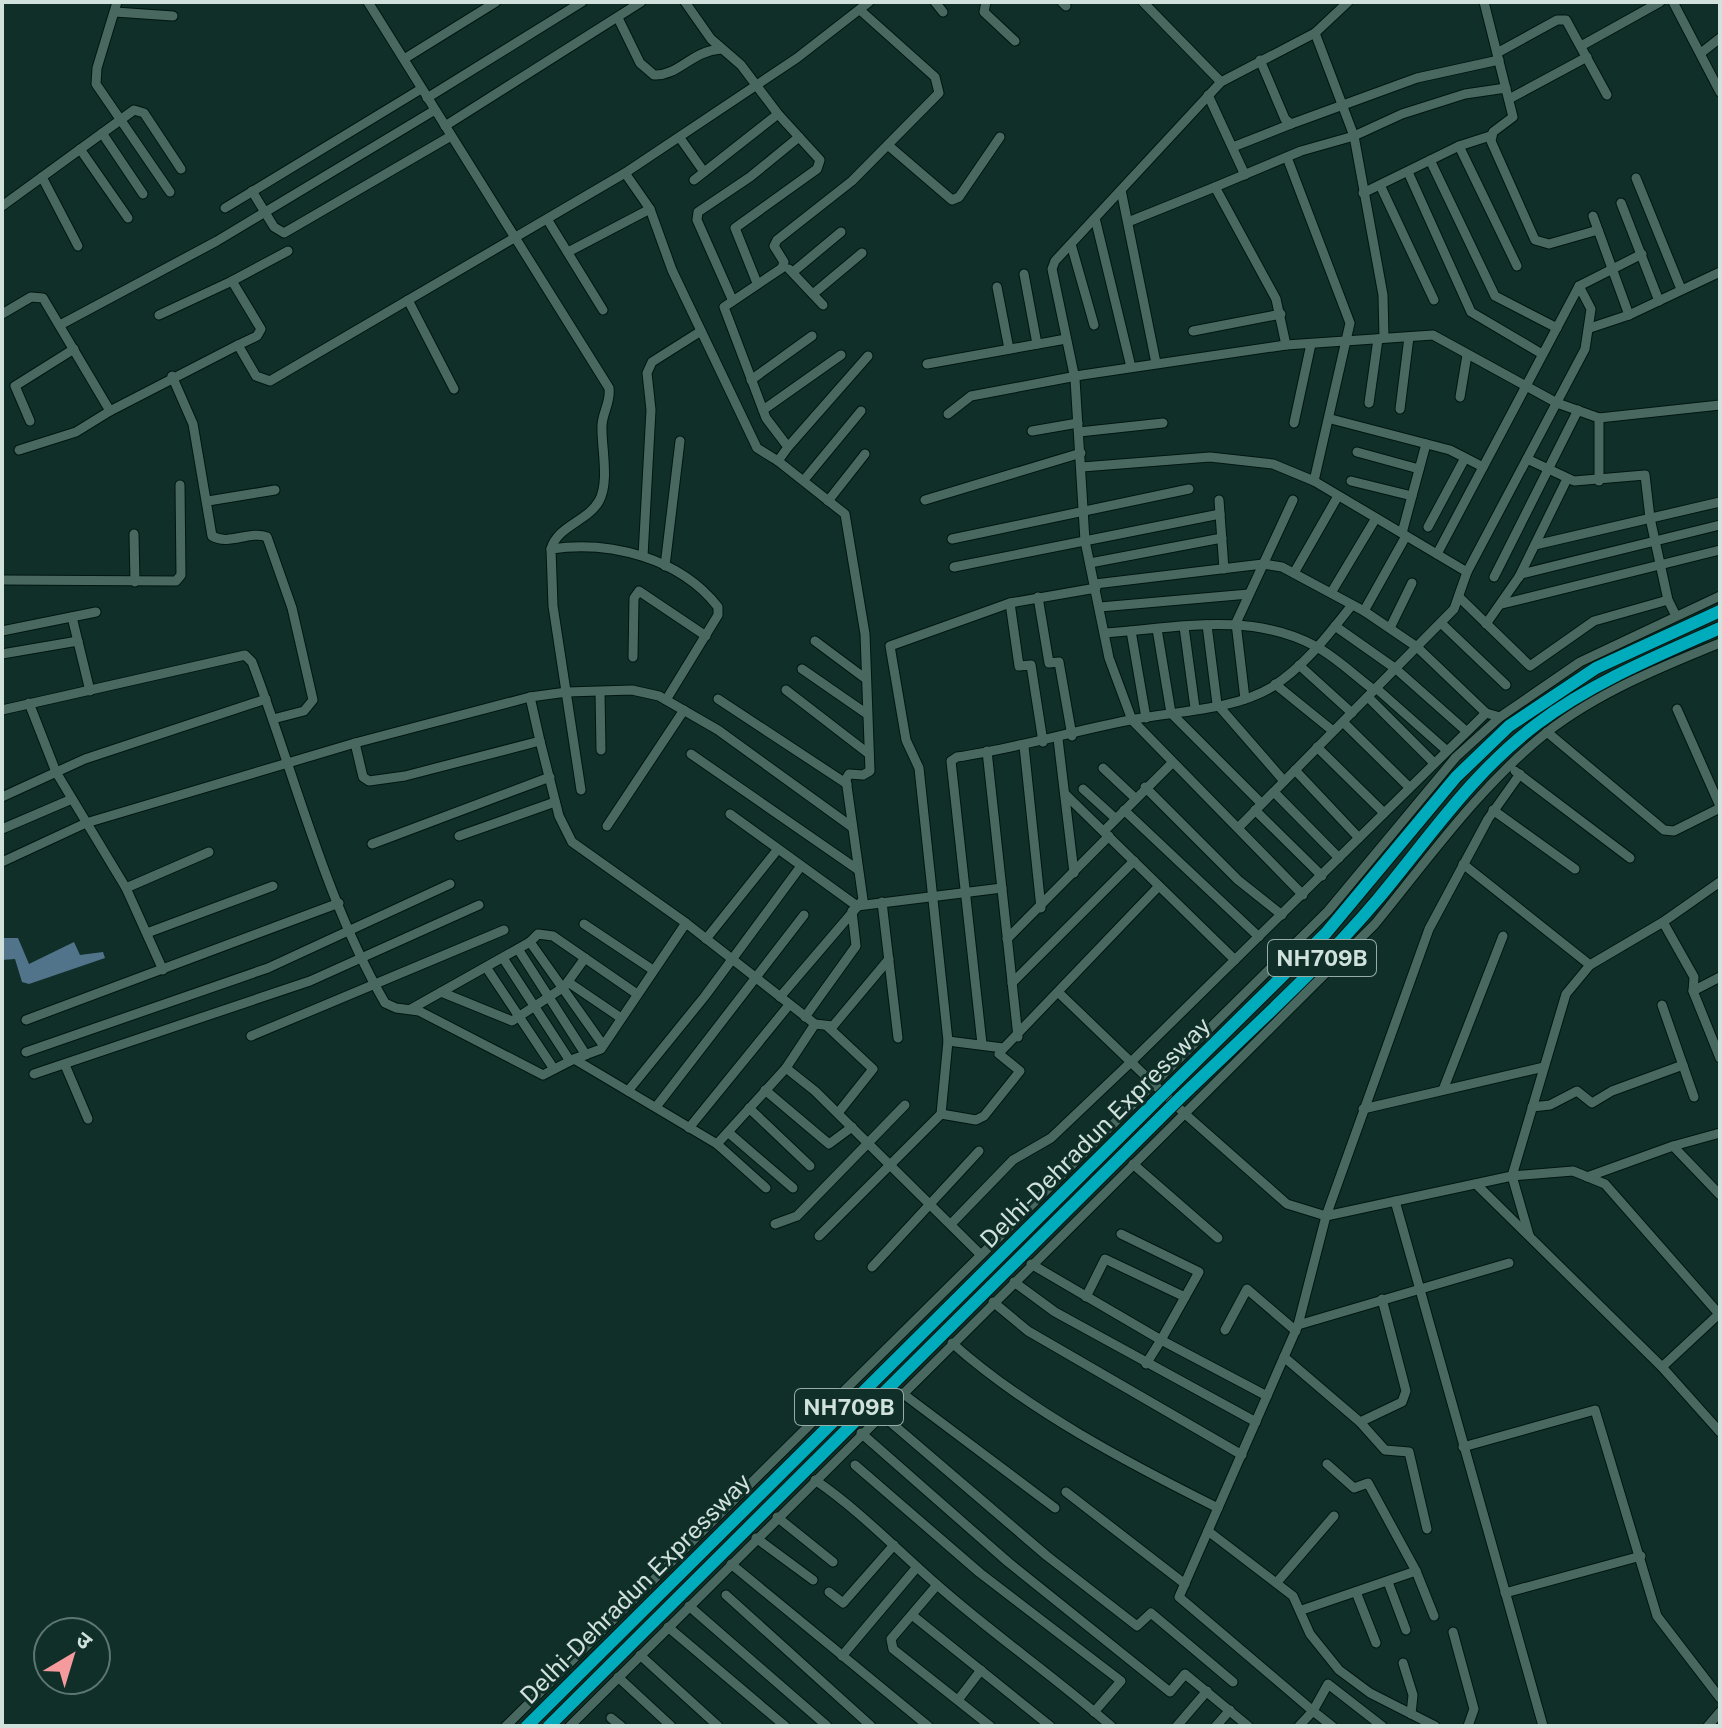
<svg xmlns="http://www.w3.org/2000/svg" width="1722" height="1728" font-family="'Public Sans','Noto Sans Devanagari',sans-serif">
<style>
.water{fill:#52748b}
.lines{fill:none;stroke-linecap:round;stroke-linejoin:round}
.minor-casing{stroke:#011611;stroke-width:11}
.highway-casing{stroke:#011611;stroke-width:14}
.minor{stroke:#496960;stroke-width:9}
.highway{stroke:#00abbc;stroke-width:12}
.highway-bridge-casing{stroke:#011611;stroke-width:14;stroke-linecap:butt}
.highway-bridge{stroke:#00abbc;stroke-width:12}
.labels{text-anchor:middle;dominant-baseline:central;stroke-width:6;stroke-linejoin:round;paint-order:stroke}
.shield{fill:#0f2f28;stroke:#97aca7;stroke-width:2}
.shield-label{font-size:22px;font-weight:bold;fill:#d1e2dd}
.street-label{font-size:24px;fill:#d1e2dd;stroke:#0f2f28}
</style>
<rect width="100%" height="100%" fill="#0f2f28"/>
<path class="water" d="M2,938h16l11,26 45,-22 6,13 23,-3 2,6 -76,26 -7,-2 -7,-23 -13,1z"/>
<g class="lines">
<g class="minor-casing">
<g id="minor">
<path d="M117,2l-20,66 -1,16 74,108"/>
<path d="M368,2l241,386c2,14 -6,23 -7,37 -1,21 8,56 -3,76 -11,20 -42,25 -48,48"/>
<path d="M685,2l26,37 30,26 37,49 42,46 -3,9 -82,59 22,55"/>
<path d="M935,2l8,10"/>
<path d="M986,2l-2,10 31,29"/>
<path d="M1062,2l4,4"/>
<path d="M1143,2l78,80"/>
<path d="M1484,2l29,115 -20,15 -2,9 44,99 14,4 49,-14"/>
<path d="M1673,2l47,90"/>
<path d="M115,12l58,4"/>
<path d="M618,18l22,45 14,12c25,1 37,-24 67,-26"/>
<path d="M1315,33l39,103 29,159 1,43"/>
<path d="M1581,46l79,-44"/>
<path d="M1497,53l60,-33h9l41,75"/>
<path d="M1701,53l19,-15"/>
<path d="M404,59l92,-57"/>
<path d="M1260,60l25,59 6,5 126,-46 82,-18"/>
<path d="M1208,95l37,80"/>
<path d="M427,98l155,-96"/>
<path d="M1509,99l78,-42"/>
<path d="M445,126l196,-124"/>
<path d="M102,133l41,61"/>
<path d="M680,138l24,34"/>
<path d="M889,146l63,54 7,-3 41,-60"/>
<path d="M1459,146l58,120"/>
<path d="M1233,147l58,-23"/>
<path d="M80,149l48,69"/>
<path d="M1288,160l62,163 -36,158"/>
<path d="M1430,160l65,136 62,32"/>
<path d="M1408,172l63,140 71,42"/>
<path d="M625,173l25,36 22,61 85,178 21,13"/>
<path d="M42,177l36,69"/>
<path d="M1636,178l45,111"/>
<path d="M694,180l84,-66"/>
<path d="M1380,185l54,115"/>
<path d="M1121,190l35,173"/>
<path d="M252,191l22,36 10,6 167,-97"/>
<path d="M1363,193l96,-47 31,-10"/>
<path d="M1621,203l38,98"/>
<path d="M2,206l132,-96 10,3 37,56"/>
<path d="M225,208l196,-119"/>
<path d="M1593,216l36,99"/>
<path d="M1095,218l36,149"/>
<path d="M547,219l56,91"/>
<path d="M1128,222l87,-35"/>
<path d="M1071,244l23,81"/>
<path d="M568,252l82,-43"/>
<path d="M789,269l34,36"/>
<path d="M793,272l48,-40"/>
<path d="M1024,274l13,70"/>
<path d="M232,281l56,-30"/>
<path d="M997,287l12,62"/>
<path d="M813,294l49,-41"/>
<path d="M732,299l-35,-79 1,-8 52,-35 49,-40"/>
<path d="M408,300l46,89"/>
<path d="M2,314l29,-17 12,1 67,113 128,-66 18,31 14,5 355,-208 172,-115 72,-56"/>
<path d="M159,315l73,-34 29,48 -4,7 -19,9"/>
<path d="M60,325l157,-84 218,-131"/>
<path d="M1590,328l39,-13 91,-43"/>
<path d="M1193,331l88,-17"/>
<path d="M1286,345l-10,-46 -61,-112 86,-36 53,-15 48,-22 63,-20 41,-6"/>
<path d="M927,364l139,-25"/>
<path d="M172,376l21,48 19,112c17,10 38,-6 55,1l25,71 21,92 -9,11 -31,8"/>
<path d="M751,380l61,-44"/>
<path d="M1460,397l7,-42"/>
<path d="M1369,403l9,-64"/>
<path d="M1400,409l9,-72"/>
<path d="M763,410l78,-55"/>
<path d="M948,414l23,-18 111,-21 204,-30 147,-10 124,68 42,15 121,-13"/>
<path d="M1331,419l119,31 33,17"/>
<path d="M30,421l-15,-35 59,-37"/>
<path d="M1294,423l17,-79"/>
<path d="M1032,431l46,-8"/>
<path d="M1079,432l84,-9"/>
<path d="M788,447l80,-91"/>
<path d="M19,450l57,-18 34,-21"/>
<path d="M1357,452l62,17"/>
<path d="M1527,459l47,22 71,-6 5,43 18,82 8,16"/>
<path d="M1082,467l128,-10 63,7 41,17 153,91"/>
<path d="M804,480l57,-69"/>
<path d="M1351,481l61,15"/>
<path d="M1599,481v-63"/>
<path d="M925,500l156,-47"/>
<path d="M1219,500l5,69"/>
<path d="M208,501l67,-11"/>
<path d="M828,501l37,-47"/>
<path d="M1428,527l37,-69"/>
<path d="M1402,533l24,-89"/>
<path d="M134,534l1,48"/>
<path d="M952,539l237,-50"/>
<path d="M1535,545l185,-43"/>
<path d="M1437,554l142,-268 63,-32"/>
<path d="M643,556l8,-146 -4,-37 5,-11 49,-31"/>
<path d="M1090,563l132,-25"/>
<path d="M665,566l15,-125"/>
<path d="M954,567l266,-53"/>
<path d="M1294,573l44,-77"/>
<path d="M1494,577l84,-167"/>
<path d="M1519,577l48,-98"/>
<path d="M2,580l174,1 5,-6 -1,-90"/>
<path d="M1095,584l168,-20 19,3 82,44 53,36 69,66 14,4"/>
<path d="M1331,593l45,-75"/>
<path d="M1038,597l11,66 10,-1 13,74"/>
<path d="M1460,598l70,68 64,-45 74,-21"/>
<path d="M1010,603l9,63 12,-1 12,77"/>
<path d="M1502,604l218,-54"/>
<path d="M1100,607l149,-13"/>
<path d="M1364,611l42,-75"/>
<path d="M72,617l18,74"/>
<path d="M1441,623l65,62"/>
<path d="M1486,624l35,-50 199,-49"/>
<path d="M1207,625l10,79 67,77"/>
<path d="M1335,626l61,43 70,62"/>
<path d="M1184,627l11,81"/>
<path d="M1390,628l22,-45"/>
<path d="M1157,629l14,84 90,90"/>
<path d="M2,631l94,-19"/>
<path d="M1131,631l15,87"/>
<path d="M1105,633c71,-5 145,-22 210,13 21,11 40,30 59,44"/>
<path d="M815,641l51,38"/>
<path d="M2,654l76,-13"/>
<path d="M633,657l1,-59 5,-7 67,45"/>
<path d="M1299,665l53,48"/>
<path d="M802,669l65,45"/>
<path d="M1275,684l58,47"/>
<path d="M1376,688l70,62"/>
<path d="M786,690l83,64"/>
<path d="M600,692l1,58"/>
<path d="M1369,698l64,64"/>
<path d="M718,699l129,85"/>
<path d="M1245,699l-9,-76 57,-123"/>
<path d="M29,703l27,69 70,116 37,82"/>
<path d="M1677,709l43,97"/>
<path d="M2,710l243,-55 7,7c43,113 72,235 133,341l11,5 23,3 124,64 31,-16 143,85 49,44"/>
<path d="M1343,722l65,64"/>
<path d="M1547,732l117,98 10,1 46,-23"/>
<path d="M1058,739l16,134"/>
<path d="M540,741l19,75 13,26 114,81 129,101 18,2 56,-67"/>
<path d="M355,743l8,34 6,4 36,-5 135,-35 -10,-44"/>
<path d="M1024,746l17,162"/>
<path d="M1317,747l67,66"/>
<path d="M987,751l31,286"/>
<path d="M691,754l166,115"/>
<path d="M1103,768l32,30"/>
<path d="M1295,770l64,68"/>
<path d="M1515,771l115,87"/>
<path d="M1145,787l93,93 44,35"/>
<path d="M1083,789l32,29"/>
<path d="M581,790l-28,-184 -2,-57c59,-9 129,9 167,58v8l-52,85"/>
<path d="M1274,792l65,66"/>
<path d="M1065,794l170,166"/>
<path d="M2,797l83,-38 181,-60"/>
<path d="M1124,810l135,127"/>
<path d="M1255,810l67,66"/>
<path d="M1493,810l82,59"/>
<path d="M730,814l127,92 145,-18"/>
<path d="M607,826l77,-116"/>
<path d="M1238,828l216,-219 13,-37 118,-223 6,-40 -12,-23"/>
<path d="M2,829l70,-30"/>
<path d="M1104,831l67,-67"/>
<path d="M459,836l96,-34"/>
<path d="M372,844l178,-67"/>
<path d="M2,862l84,-39 269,-80 175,-46 37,-5 65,-2 27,6 59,34 134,97"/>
<path d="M1463,864l127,101"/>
<path d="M126,888l83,-36"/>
<path d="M1303,895l-171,-175 -23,-62 -24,-117 -10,-162 -23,-110 3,-8 166,-179 94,-49 33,-31"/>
<path d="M882,902l16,136"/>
<path d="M1663,922l57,-40"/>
<path d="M584,924l69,46"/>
<path d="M147,933l126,-47"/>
<path d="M706,939l72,-90"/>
<path d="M1007,939l102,-103"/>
<path d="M530,942l8,-8 15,2 84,58"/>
<path d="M518,949l68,106"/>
<path d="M503,958l67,103"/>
<path d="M486,967l68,102"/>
<path d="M568,982l53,36"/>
<path d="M1012,983l122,-122"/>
<path d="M1693,991l27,-14"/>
<path d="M441,992l71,29 52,-34 21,-29"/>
<path d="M1058,992l126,121 103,91 39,12 186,-40 61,-5 32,13 115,131"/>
<path d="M780,997l83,-97 -17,-121 3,-5 14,1 7,-4 -5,-137 -20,-120 -67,-53 10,-14 -22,-29 -42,-111 58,-39 2,-6 -10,-16 3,-6 75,-59 87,-88 -4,-16 -75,-67"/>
<path d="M1662,1005l32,92"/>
<path d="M411,1009l119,-67 73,103"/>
<path d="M805,1017l51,-71 -4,-35"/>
<path d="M26,1020l313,-117"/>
<path d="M827,1026l46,43 -35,44"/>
<path d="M251,1036l253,-106"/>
<path d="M948,1041l55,7"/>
<path d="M982,1044l-31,-283 6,-4c61,-9 119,-27 179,-38 43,-8 98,-9 136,-32 33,-21 56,-52 80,-82"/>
<path d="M26,1052l242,-84 182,-84"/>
<path d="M574,1059l27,-10 85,-126"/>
<path d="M65,1065l23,54"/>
<path d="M786,1068l29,23 165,163"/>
<path d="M34,1074l276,-93 169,-76"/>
<path d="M765,1090l64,54 23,-17"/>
<path d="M1443,1090l60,-154"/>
<path d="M628,1091l77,-95 96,-130"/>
<path d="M656,1107l148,-192"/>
<path d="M1532,1107l18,-2 27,-14 15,12 20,-12 71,-26"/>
<path d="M749,1108l61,58"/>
<path d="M1363,1109l181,-42"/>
<path d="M941,1114l35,6 8,-4 36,-45 -21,-17 2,-3 158,-165"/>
<path d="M689,1128l100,-123"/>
<path d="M729,1133l64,55"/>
<path d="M717,1144l69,-76 29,-44"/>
<path d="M1673,1146l47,-13"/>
<path d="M1133,1164l85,74"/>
<path d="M1587,1177l86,-31 47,49"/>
<path d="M1476,1184l186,183 58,65"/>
<path d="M1395,1201l148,525"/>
<path d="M775,1224l22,-8 108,-111"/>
<path d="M951,1224l62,-64 38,-22 80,-76 355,-349"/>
<path d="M1121,1234l78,38 -38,68 106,56"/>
<path d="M1529,1235l-17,-59 54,-182 24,-29 73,-43 31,55 -1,14 27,67"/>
<path d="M819,1236l122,-122 7,-73 -29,-273 -13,-28 -16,-94 120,-43 86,-15"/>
<path d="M1031,1264l130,76 -15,24"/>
<path d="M872,1267l107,-116"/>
<path d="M1014,1282l41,30 201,110"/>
<path d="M1086,1297l19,-38 80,38"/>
<path d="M993,1302l35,29 214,124"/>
<path d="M1298,1325l211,-62"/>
<path d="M1225,1330l22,-41 49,42"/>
<path d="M952,1343c75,67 176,120 266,165"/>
<path d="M1284,1357l76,65 42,-20 4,-11 -24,-92"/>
<path d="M1662,1367l57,-53"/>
<path d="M902,1393l153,115"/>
<path d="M881,1414l166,142 90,70 14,-13 82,69"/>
<path d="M1360,1422l25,28 24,2 18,77"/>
<path d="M861,1433l147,129 162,130 15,-18 63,52"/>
<path d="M1463,1447l132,-37 62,206 63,82"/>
<path d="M1327,1464l27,24 14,-5 48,88 18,45"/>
<path d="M855,1465l125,108 141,108 -27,31"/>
<path d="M815,1480c44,30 80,68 120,103 56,50 119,93 176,143"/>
<path d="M1066,1492l119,92"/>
<path d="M777,1517l56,45"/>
<path d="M1208,1531l85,65 17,38 29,36 31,23 65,33"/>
<path d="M756,1538l57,42"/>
<path d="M731,1564l197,162"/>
<path d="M1278,1581l56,-65"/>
<path d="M1388,1582l18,48"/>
<path d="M937,1585l-46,54 2,10 97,77"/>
<path d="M829,1592l14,11 51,-58"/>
<path d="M1356,1592l20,51"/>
<path d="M1505,1593l136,-37"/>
<path d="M726,1595l145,131"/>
<path d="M689,1606l138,120"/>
<path d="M1302,1610l114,-39"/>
<path d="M912,1615l138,111"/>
<path d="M668,1627l117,99"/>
<path d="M1453,1632l21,77 -6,17"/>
<path d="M640,1655l78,71"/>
<path d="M842,1656l75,-89"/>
<path d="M1403,1663l10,32 -2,19"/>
<path d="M618,1677l53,49"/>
<path d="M958,1700l23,-30"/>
<path d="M611,1718l10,8"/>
<path d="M506,1726l822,-815 128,-154 44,-40 80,-55 140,-66"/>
<path d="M570,1726l805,-802c54,-66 104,-137 171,-191 51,-40 115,-66 174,-90"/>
<path d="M1177,1726l30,-35"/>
<path d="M1216,1726l14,-16"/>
<path d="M1299,1726l14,-15 -134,-114 119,-272 28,-109 103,-287 59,-110 32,-45"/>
<path d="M1332,1726l-19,-15 15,-27 54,42"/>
<path d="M1708,1726l12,-14"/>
</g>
</g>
<g class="highway-casing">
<g id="highway">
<path d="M1170,1087l156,-154 130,-156 53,-51 87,-58 124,-57"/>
<path d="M1180,1098c67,-65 138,-128 198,-199 51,-61 94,-126 159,-175 56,-42 120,-68 183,-96"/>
</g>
</g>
<use href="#minor" class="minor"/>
<use href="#highway" class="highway"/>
<g class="highway-bridge-casing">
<g id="highway-bridge">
<path d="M527,1726l643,-639"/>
<path d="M549,1726l631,-628"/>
</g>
</g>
<use href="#highway-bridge" class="highway-bridge"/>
</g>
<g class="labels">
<g class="shield">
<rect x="1268" y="940" width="108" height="36" rx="6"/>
<rect x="795" y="1389" width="108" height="36" rx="6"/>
</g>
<g class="shield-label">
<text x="1322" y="958">NH709B</text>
<text x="849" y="1407">NH709B</text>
</g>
<g class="street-label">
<text transform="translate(1095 1132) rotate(-45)">Delhi-Dehradun Expressway</text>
<text transform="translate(635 1588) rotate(-45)">Delhi-Dehradun Expressway</text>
</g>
</g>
<rect width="1722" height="1728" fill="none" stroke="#d1e2dd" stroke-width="8"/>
<g transform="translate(72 1656) rotate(38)"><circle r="38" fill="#0f2f28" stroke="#5d7770" stroke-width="2"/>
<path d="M0-6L14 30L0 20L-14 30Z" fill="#f59b9d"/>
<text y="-12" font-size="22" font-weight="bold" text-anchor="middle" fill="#d1e2dd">उ</text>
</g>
</svg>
